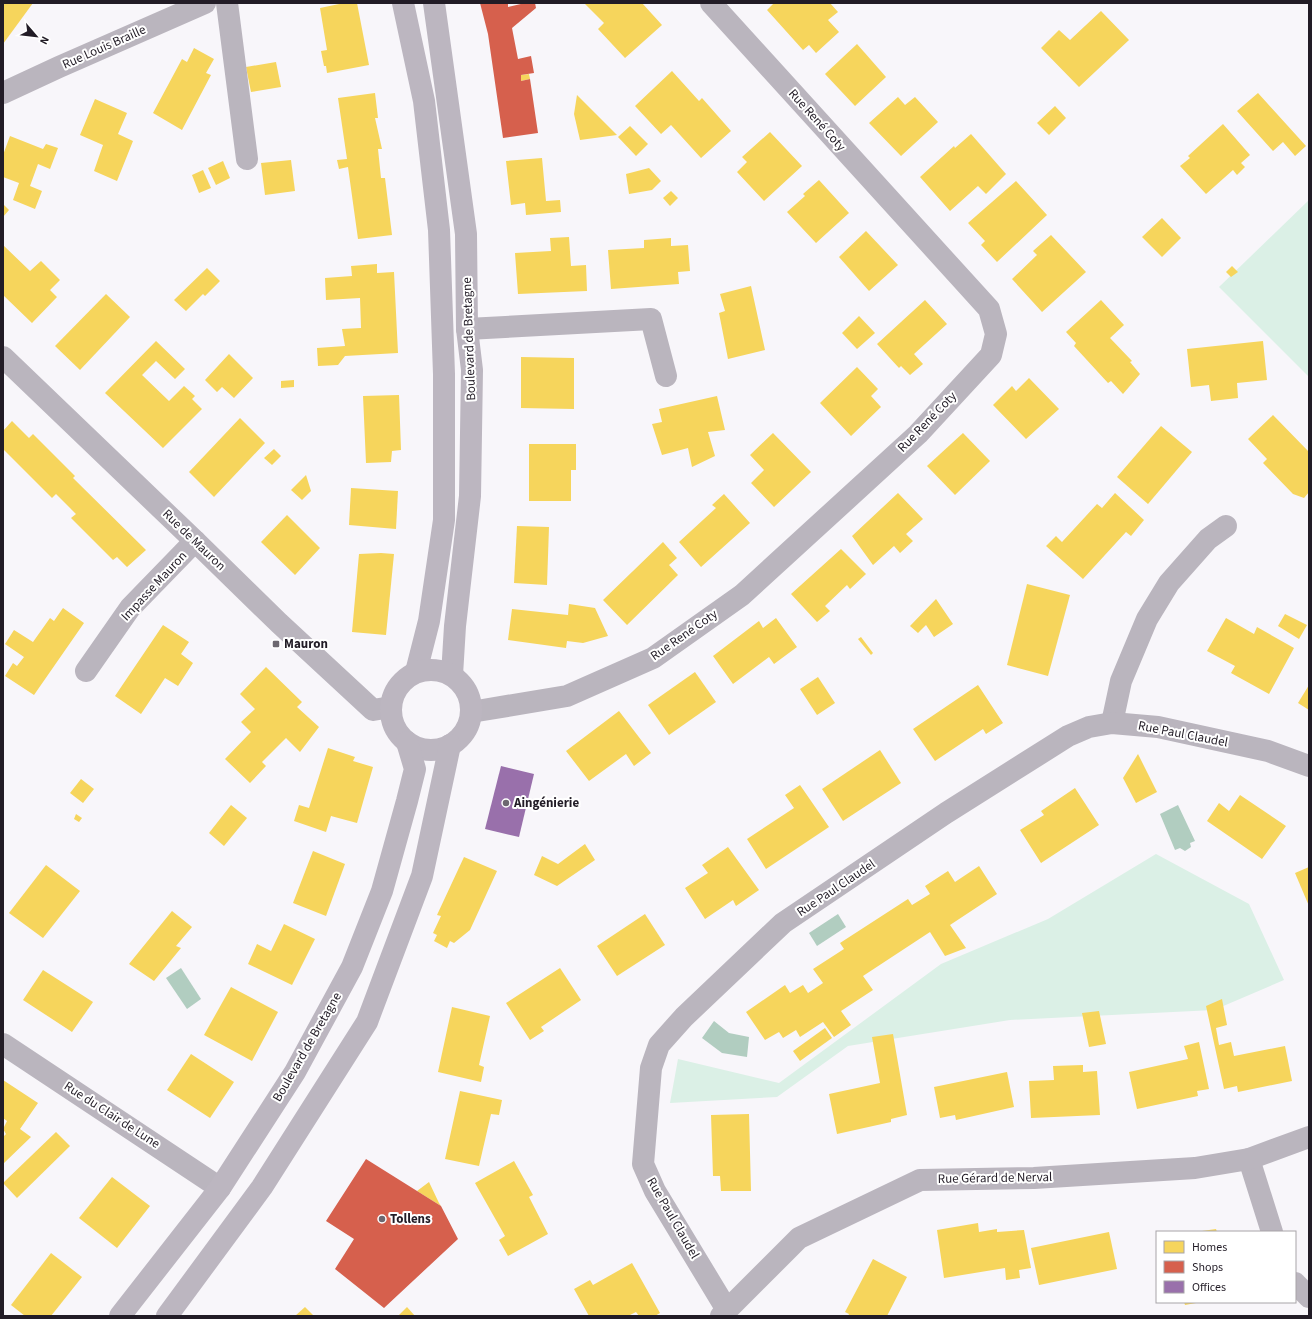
<svg xmlns="http://www.w3.org/2000/svg" width="1312" height="1319" font-family="'Source Sans 3',sans-serif">
<style>
.green{fill:#dbf0e6}
.water{fill:#b1cdc0}
.homes{fill:#f6d55c}
.shops{fill:#d6604d}
.offices{fill:#9970ab}
.lines{fill:none;stroke-linecap:round;stroke-linejoin:round}
.minor{stroke:#bab5be;stroke-width:22}
.major{stroke:#bcb6c0;stroke-width:22}
.poi-dot{fill:#6d6870;stroke:#fff;stroke-width:1.5}
.labels{text-anchor:middle;dominant-baseline:central;stroke-width:4;stroke-linejoin:round;paint-order:stroke}
.street-label{font-size:13px;fill:#221c26;stroke:#fff}
.poi-label{font-size:13px;font-weight:bold;fill:#221c26;stroke:#fff;text-anchor:start}
</style>
<rect width="100%" height="100%" fill="#f8f6fa"/>
<g class="green">
<path d="M1309,200v177l-90,-90z"/>
<path d="M1156,854l93,50 35,76 -70,30 -204,10 -162,26 -71,51 -107,6 8,-44 101,24 162,-119 107,-45z"/>
</g>
<g class="water">
<path d="M1178,805l17,36 -5,2 1,4 -6,4 -5,-3 -5,2 -15,-36z"/>
<path d="M838,914l8,13 -29,19 -8,-13z"/>
<path d="M181,968l20,31 -14,10 -21,-31z"/>
<path d="M714,1021l15,12 20,4 -2,20 -25,-4 -20,-15z"/>
</g>
<g class="homes">
<path d="M3,3h30l-30,41z"/>
<path d="M344,3h13l12,62 -42,8 -1,-7h-2l-3,-15 6,-1 -7,-42z"/>
<path d="M584,3h58l20,22 -37,33 -27,-29 6,-6z"/>
<path d="M774,3h56l8,9 -10,8 11,12 -23,21 -7,-8 -6,5 -36,-40z"/>
<path d="M1101,11l28,29 -50,47 -38,-39 18,-18 11,10z"/>
<path d="M857,44l29,33 -31,29 -30,-32z"/>
<path d="M194,48l20,11 -8,14 5,2 -29,55 -29,-17 29,-54 5,3z"/>
<path d="M276,62l5,25 -30,5 -5,-25z"/>
<path d="M672,71l27,30 3,-3 29,33 -30,27 -30,-33 -10,9 -26,-28z"/>
<path d="M529,74l1,5 -9,2v-6z"/>
<path d="M375,93l3,25h-3l7,31h-4l3,29h4l7,57 -34,4 -10,-72 -9,2 -2,-9 10,-1 -9,-61z"/>
<path d="M1258,93l48,53 -11,10 -12,-14 -10,9 -36,-40z"/>
<path d="M577,95l40,40 -37,5 -6,-26z"/>
<path d="M898,97l7,8 10,-8 23,25 -37,34 -32,-33z"/>
<path d="M95,99l32,14 -9,21 15,7 -16,40 -23,-10 9,-26 -23,-10z"/>
<path d="M1055,106l11,12 -17,17 -12,-12z"/>
<path d="M1223,124l27,31 -9,8 4,4 -8,8 -4,-5 -27,24 -26,-28 10,-8 -2,-2z"/>
<path d="M630,126l18,18 -12,12 -18,-19z"/>
<path d="M770,132l32,34 -38,35 -27,-29 10,-10 -5,-5z"/>
<path d="M971,134l35,40 -20,20 -8,-8 -28,25 -30,-34 34,-31 1,2z"/>
<path d="M10,136l33,13 3,-5 12,4 -8,21 -12,-5 -8,22 12,5 -7,18 -22,-9 6,-17 -16,-6v-22z"/>
<path d="M542,158l4,43 14,-1 1,12 -35,3 -1,-12 -14,2 -5,-44z"/>
<path d="M291,160l4,31 -30,4 -4,-32z"/>
<path d="M223,161l7,17 -14,7 -8,-17z"/>
<path d="M649,168l12,13 -9,9 -23,4 -3,-20z"/>
<path d="M203,170l8,18 -12,5 -7,-18z"/>
<path d="M819,180l30,33 -33,30 -29,-31 18,-16 -2,-2z"/>
<path d="M1016,181l31,34 -50,47 -16,-17 4,-4 -17,-18z"/>
<path d="M671,191l7,7 -8,8 -7,-8z"/>
<path d="M3,204l6,6 -6,7z"/>
<path d="M1162,218l19,20 -19,19 -20,-20z"/>
<path d="M866,231l32,34 -29,26 -30,-34z"/>
<path d="M1051,235l35,37 -44,40 -30,-33 25,-24 -4,-4z"/>
<path d="M569,237l2,29 15,-1 1,26 -69,3 -3,-41 36,-2 -1,-13z"/>
<path d="M671,238v8l17,-1 2,26 -12,1 1,12 -68,5 -3,-39 36,-2v-8z"/>
<path d="M3,245l27,26 11,-10 19,19 -10,10 7,7 -25,26 -29,-28z"/>
<path d="M377,264v9l17,-1 4,81 -53,3 -7,9 -20,1 -1,-18 28,-2 -3,-17 19,-1 -1,-30 -34,2 -1,-22 27,-2 -1,-10z"/>
<path d="M1232,266l6,6 -7,5 -5,-5z"/>
<path d="M207,268l13,13 -15,15 -2,-2 -17,17 -12,-11z"/>
<path d="M751,286l14,64 -37,9 -9,-46 6,-2 -5,-17z"/>
<path d="M106,294l24,23 -50,53 -25,-24z"/>
<path d="M925,300l22,24 -33,30 9,10 -13,11 -9,-9 -2,2 -22,-24z"/>
<path d="M1101,300l23,25 -14,13 22,23 -2,1 10,12 -17,20 -12,-13 -3,2 -34,-37 2,-3 -10,-11z"/>
<path d="M859,316l16,17 -18,16 -15,-16z"/>
<path d="M156,341l29,28 -10,10 -19,-18 -14,14 27,26 15,-15 11,10 -3,3 10,10 -39,39 -58,-55z"/>
<path d="M1263,341l4,39 -30,3 1,15 -27,3 -2,-16 -18,2 -4,-38z"/>
<path d="M229,354l24,24 -19,20 -12,-11 -5,5 -12,-12z"/>
<path d="M521,357l53,1v51l-53,-1z"/>
<path d="M857,367l21,22 -7,7 10,11 -30,29 -31,-33z"/>
<path d="M1029,378l30,31 -33,30 -33,-34 19,-19 4,5z"/>
<path d="M294,380v7l-13,1v-7z"/>
<path d="M399,395l2,55 -9,1 -1,11 -25,1 -3,-67z"/>
<path d="M717,396l8,34 -17,2 7,24 -23,11 -4,-19 -26,7 -10,-31 10,-2 -3,-13z"/>
<path d="M1273,415l36,37v40l-5,6 -11,-4 -30,-31 4,-4 -19,-20z"/>
<path d="M240,418l25,25 -51,54 -25,-25z"/>
<path d="M12,421l17,17 4,-4 42,42 -2,2 73,72 -19,17 -10,-10 -4,3 -42,-42 5,-4 -20,-20 -4,4 -49,-49v-18z"/>
<path d="M1161,426l31,26 -44,52 -31,-27z"/>
<path d="M773,433l38,39 -37,35 -23,-24 13,-13 -14,-15z"/>
<path d="M963,433l27,28 -35,34 -28,-29z"/>
<path d="M529,444h47v26h-5v31h-42z"/>
<path d="M274,449l7,7 -9,9 -8,-7z"/>
<path d="M306,475l5,16 -9,9 -11,-10z"/>
<path d="M351,488l47,3 -2,38 -47,-4z"/>
<path d="M898,493l25,26 -17,15 7,7 -13,12 -6,-7 -21,19 -21,-29z"/>
<path d="M1115,493l29,27 -13,16 -5,-4 -43,47 -37,-33 10,-10 6,6 35,-38 5,4z"/>
<path d="M724,494l26,29 -49,44 -22,-25 37,-34 -4,-3z"/>
<path d="M287,515l33,33 -25,27 -34,-33z"/>
<path d="M517,526l32,1 -2,58 -33,-2z"/>
<path d="M663,542l14,16 -8,7 9,10 -51,50 -24,-25z"/>
<path d="M841,549l25,25 -16,15 -3,-4 -22,21 5,5 -13,11 -26,-28z"/>
<path d="M381,553l13,1 -8,81 -34,-3 7,-78z"/>
<path d="M1027,584l43,11 -22,81 -41,-11z"/>
<path d="M936,599l17,25 -19,13 -8,-12 -8,8 -8,-7z"/>
<path d="M569,604l26,4 13,28 -25,7 -16,-2 -1,7 -58,-8 4,-31 56,6z"/>
<path d="M63,608l21,15 -50,72 -29,-19 8,-13 4,3 7,-9 -19,-13 9,-14 19,12 17,-24 4,3z"/>
<path d="M1285,614l22,11 -8,14 -21,-13z"/>
<path d="M776,618l21,29 -23,17 -5,-7 -36,27 -20,-28 46,-35 4,7z"/>
<path d="M1226,618l28,16 3,-7 37,21 -25,46 -38,-21 4,-7 -28,-15z"/>
<path d="M163,625l26,17 -8,12 12,9 -15,23 -13,-8 -24,36 -26,-18z"/>
<path d="M861,637l12,16 -2,2 -13,-16z"/>
<path d="M266,667l36,35 -5,5 22,20 -19,25 -14,-14 -24,24 4,4 -16,17 -25,-24 26,-27 -10,-10 14,-13 -15,-15z"/>
<path d="M695,672l21,30 -47,33 -21,-30z"/>
<path d="M818,677l17,26 -18,12 -17,-26z"/>
<path d="M978,685l25,38 -17,11 -3,-5 -48,32 -22,-32z"/>
<path d="M1309,685v25l-11,-7z"/>
<path d="M619,711l32,42 -17,13 -8,-12 -37,27 -23,-30z"/>
<path d="M328,748l27,9 -2,4 20,6 -16,56 -26,-7 -5,16 -32,-11 5,-16 10,3z"/>
<path d="M880,750l21,33 -58,38 -21,-32z"/>
<path d="M1138,754l19,38 -21,11 -13,-25z"/>
<path d="M81,779l13,10 -11,14 -13,-10z"/>
<path d="M800,785l29,42 -63,42 -19,-30 47,-31 -9,-13z"/>
<path d="M1075,788l24,37 -58,38 -21,-33 24,-15 -3,-4z"/>
<path d="M1240,795l46,31 -24,33 -55,-38 12,-18 10,8z"/>
<path d="M231,805l16,13 -23,28 -15,-13z"/>
<path d="M76,814l6,4 -3,4 -5,-3z"/>
<path d="M585,844l10,16 -38,26 -23,-11 8,-19 16,8z"/>
<path d="M728,847l31,43 -23,16 -3,-6 -28,19 -20,-31 23,-15 -6,-8z"/>
<path d="M313,851l32,13 -19,52 -33,-13z"/>
<path d="M464,857l33,14 -27,59 -16,13 -4,-2 -3,7 -13,-7 3,-6 -4,-2 8,-17 -4,-1z"/>
<path d="M46,865l34,26 -37,47 -34,-25z"/>
<path d="M979,866l18,28 -47,31 16,23 -21,8 -15,-24 -67,44 10,14 -32,21 10,14 -17,12 -11,-15 -23,15 -4,-7 -13,8 -4,-6 -14,8 -19,-28 39,-27 5,8 13,-8 5,8 15,-10 -10,-14 31,-20 -4,-6 68,-44 4,6 18,-11 -5,-8 23,-15 7,11z"/>
<path d="M1309,867v39l-14,-33z"/>
<path d="M172,911l20,16 -16,19 5,2 -27,33 -25,-17z"/>
<path d="M645,914l20,31 -48,31 -20,-30z"/>
<path d="M284,924l31,15 -23,46 -44,-21 9,-20 14,7z"/>
<path d="M560,968l21,32 -40,27 3,4 -14,9 -24,-37z"/>
<path d="M43,970l50,32 -21,30 -49,-32z"/>
<path d="M231,987l47,25 -26,49 -48,-26z"/>
<path d="M1222,999l5,26 -11,3 3,17 12,-3 3,14 51,-10 7,35 -54,11 -1,-6 -13,3 -18,-83z"/>
<path d="M452,1007l38,9 -11,49 5,2 -3,15 -43,-10z"/>
<path d="M1099,1011l7,33 -17,3 -7,-34z"/>
<path d="M825,1028l7,10 -32,23 -7,-10z"/>
<path d="M893,1034l14,81 -16,4v3l-54,12 -8,-40 51,-11 -8,-46z"/>
<path d="M1199,1042l10,47 -12,2 1,5 -61,13 -8,-37 59,-13 -4,-13z"/>
<path d="M191,1054l43,28 -24,36 -43,-28z"/>
<path d="M1083,1065v7l14,-1 3,44 -69,3 -2,-37 25,-1 -1,-14z"/>
<path d="M1007,1072l7,35 -58,13 -1,-5 -15,3 -6,-31z"/>
<path d="M3,1080l35,23 -18,26 11,8 -28,27v-27l3,-3 -3,-5 4,-8 -4,-3z"/>
<path d="M460,1091l42,9 -3,15 -8,-1 -12,52 -34,-7z"/>
<path d="M749,1114l2,77h-30l-1,-15h-7l-2,-61z"/>
<path d="M56,1132l14,14 -53,52 -14,-15z"/>
<path d="M514,1161l19,34 -4,2 19,37 -40,22 -9,-16 6,-4 -30,-53z"/>
<path d="M112,1177l38,29 -33,42 -38,-30z"/>
<path d="M429,1182l10,21 2,3 -24,-15z"/>
<path d="M978,1223l1,9 18,-3v3l27,-2 7,38 -12,2 1,8 -14,2 -1,-12 -61,10 -7,-48z"/>
<path d="M1216,1229l1,3h-15v-1z"/>
<path d="M1109,1232l8,37 -78,16 -8,-37z"/>
<path d="M51,1253l31,24 -31,39h-26l-14,-11z"/>
<path d="M873,1259l34,18 -20,39h-39l1,-2 -4,-2z"/>
<path d="M632,1263l28,50 -5,3h-16l-3,-4 -8,4h-39l-15,-27 16,-9 3,5z"/>
<path d="M1184,1302h12v1l-11,2z"/>
<path d="M305,1307l9,9h-19z"/>
<path d="M407,1307l8,9h-17z"/>
</g>
<g class="shops">
<path d="M480,3h28v4l17,-4h10l1,5 -24,20 6,31 13,-3 3,17 -13,2v6l9,-2 8,54 -35,5 -15,-104z"/>
<path d="M366,1159l75,47 17,33 -74,69 -49,-39 19,-30 -28,-18z"/>
</g>
<path class="offices" d="M501,766l33,8 -15,63 -34,-8z"/>
<g class="lines">
<g class="minor">
<path d="M227,3l20,156"/>
<path d="M3,93l56,-26 146,-64"/>
<path d="M467,329l184,-10 15,57"/>
<path d="M3,357l192,184 84,82 94,87 18,-3"/>
<path d="M86,671l44,-63 65,-67"/>
<path d="M471,712l96,-16 86,-38 89,-63 176,-161 73,-79 5,-21 -7,-25 -278,-306"/>
<path d="M1112,723l9,-42 26,-62 22,-36 39,-44 18,-13"/>
<path d="M3,1044l217,144"/>
<path d="M1249,1159l23,73"/>
<path d="M1295,1283l14,14"/>
<path d="M727,1310l-72,-119 -12,-27 8,-96 8,-23 25,-28 99,-94 163,-110 122,-77 21,-9 23,-4 46,4 110,24 41,15"/>
<path d="M721,1316l78,-78 121,-58 114,-2 161,-10 54,-9 60,-22"/>
</g>
<g class="major">
<path d="M403,3l21,98 15,129 5,144v146l-15,101 -13,51"/>
<path d="M434,3l32,231 1,95 5,41 -2,126 -15,130 -3,49"/>
<circle cx="431" cy="710" r="40"/>
<path d="M120,1316l100,-128 75,-116 57,-105 30,-76 25,-90 8,-32 -8,-27"/>
<path d="M167,1316l95,-129 105,-165 55,-146 28,-131"/>
</g>
</g>
<g class="poi-dot">
<rect x="272" y="640" width="8" height="8" rx="2"/>
<circle cx="506" cy="803" r="4"/>
<circle cx="382" cy="1219" r="4"/>
</g>
<g class="labels">
<g class="street-label">
<text transform="translate(104 47) rotate(-24)">Rue Louis Braille</text>
<text transform="translate(817 120) rotate(48)">Rue René Coty</text>
<text transform="translate(469 339) rotate(-92)">Boulevard de Bretagne</text>
<text transform="translate(927 422) rotate(-46)">Rue René Coty</text>
<text transform="translate(194 540) rotate(44)">Rue de Mauron</text>
<text transform="translate(154 586) rotate(-47)">Impasse Mauron</text>
<text transform="translate(684 635) rotate(-35)">Rue René Coty</text>
<text transform="translate(1183 734) rotate(11)">Rue Paul Claudel</text>
<text transform="translate(836 888) rotate(-34)">Rue Paul Claudel</text>
<text transform="translate(307 1047) rotate(-60)">Boulevard de Bretagne</text>
<text transform="translate(112 1115) rotate(33)">Rue du Clair de Lune</text>
<text transform="translate(995 1178) rotate(-1)">Rue Gérard de Nerval</text>
<text transform="translate(673 1218) rotate(60)">Rue Paul Claudel</text>
</g>
<g class="poi-label">
<text x="284" y="644">Mauron</text>
<text x="514" y="803">Aingénierie</text>
<text x="390" y="1219">Tollens</text>
</g>
</g>
<rect width="1312" height="1319" fill="none" stroke="#221c26" stroke-width="8"/>
<rect x="1156" y="1231" width="140" height="72" fill="#ffffff" stroke="#a7a4a8"/>
<rect x="1164" y="1241" width="20" height="12" fill="#f6d55c" stroke="#a7a4a8"/>
<text x="1192" y="1251" font-size="12" fill="#221c26">Homes</text>
<rect x="1164" y="1261" width="20" height="12" fill="#d6604d" stroke="#a7a4a8"/>
<text x="1192" y="1271" font-size="12" fill="#221c26">Shops</text>
<rect x="1164" y="1281" width="20" height="12" fill="#9970ab" stroke="#a7a4a8"/>
<text x="1192" y="1291" font-size="12" fill="#221c26">Offices</text>
<g transform="translate(36 36) rotate(118)" stroke="#ffffff" stroke-width="3" paint-order="stroke">
<path d="M0-3L7 15L0 10L-7 15Z" fill="#221c26"/>
<text y="-6" font-size="11" font-weight="bold" text-anchor="middle" fill="#221c26">N</text>
</g>
</svg>
